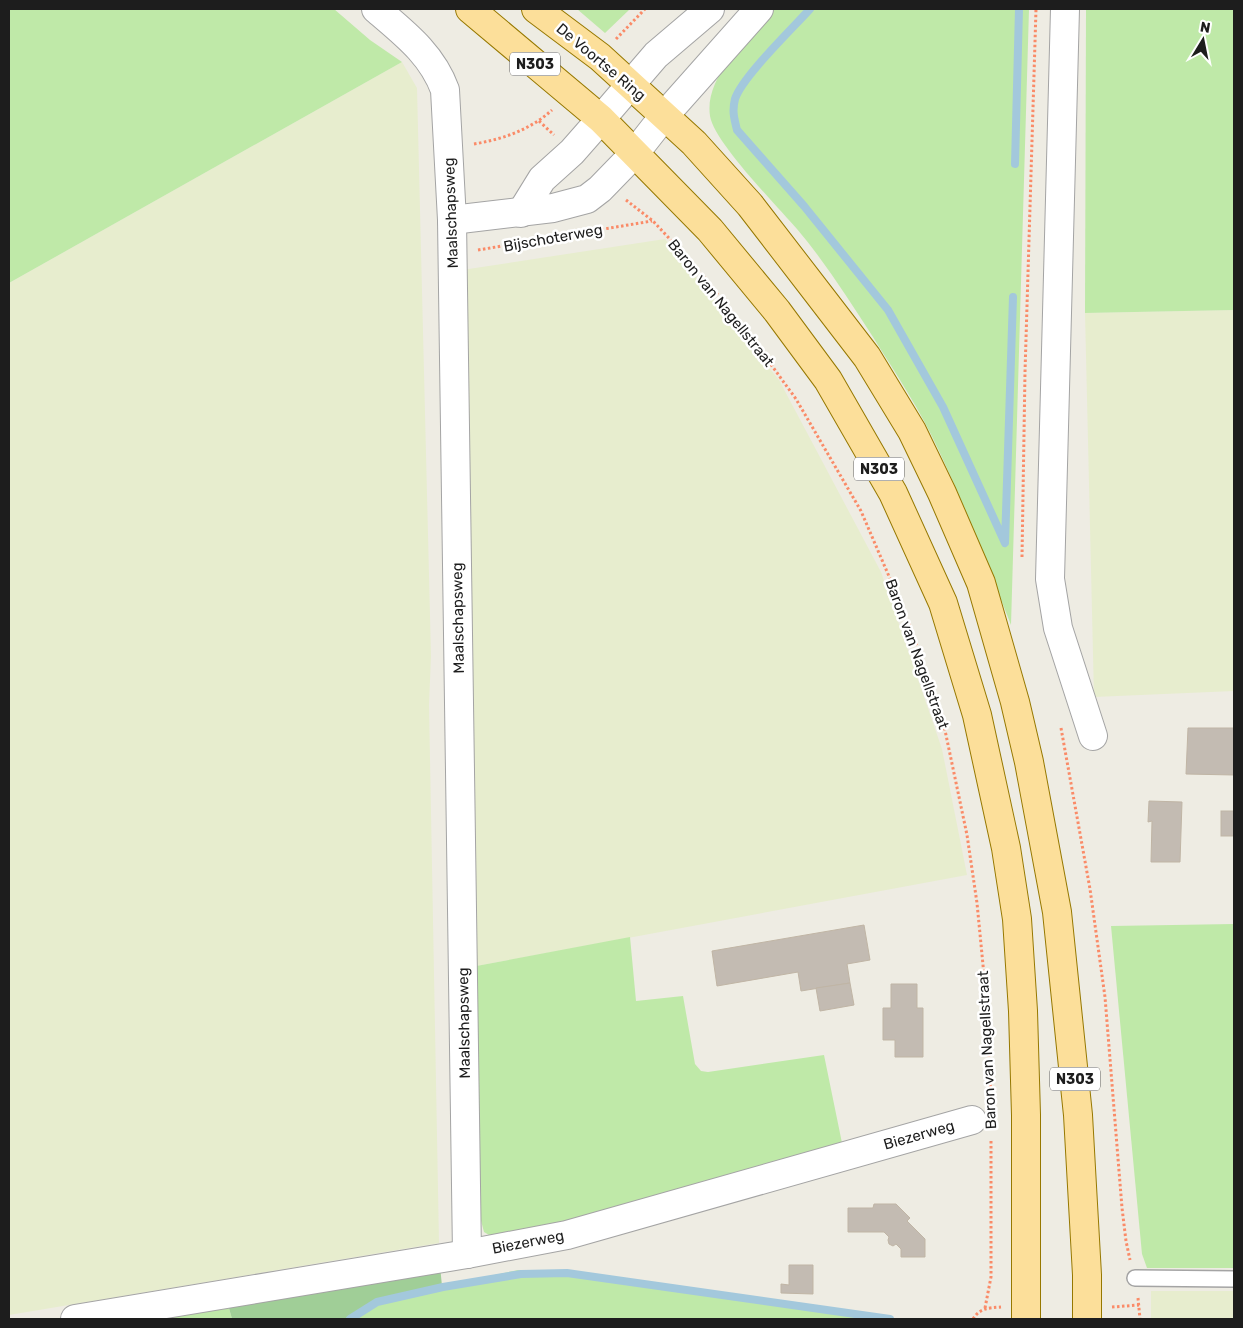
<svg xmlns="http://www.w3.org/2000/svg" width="1243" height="1328" font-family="Rubik,sans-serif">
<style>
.farmland{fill:#e7edce}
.grass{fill:#bfe9a8}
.forest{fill:#a0ce97}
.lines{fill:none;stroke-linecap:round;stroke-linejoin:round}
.stream{stroke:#a3c8dc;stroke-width:8}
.building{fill:#c3bbb2;stroke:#c0b5a5}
.service-casing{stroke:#a4a4a4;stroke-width:18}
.minor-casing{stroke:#a4a4a4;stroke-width:30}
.tertiary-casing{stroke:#a4a4a4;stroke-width:30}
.primary-casing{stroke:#967800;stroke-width:30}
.path{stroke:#fa8b68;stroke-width:3;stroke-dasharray:2.5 2.5;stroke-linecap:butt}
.service{stroke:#fff;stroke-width:15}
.minor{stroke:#fff;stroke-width:28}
.tertiary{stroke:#fff;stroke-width:28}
.primary{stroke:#fcdf9a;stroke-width:28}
.labels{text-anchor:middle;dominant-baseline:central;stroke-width:5;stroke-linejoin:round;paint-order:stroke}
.shield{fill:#fff;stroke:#616161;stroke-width:1}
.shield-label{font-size:14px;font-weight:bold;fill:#1d1d1d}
.street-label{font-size:15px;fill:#1d1d1d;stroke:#fff}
</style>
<rect width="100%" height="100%" fill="#eeece3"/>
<g class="farmland">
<path d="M402,62l15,26 14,568 -2,49 10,538 -430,72v-1032z"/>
<path d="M665,239l114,141 102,192 61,177 25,126 -496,92 -9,-697z"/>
<path d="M1234,310v381l-140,6 -9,-384z"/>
<rect x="1151" y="1291" width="83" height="28"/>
</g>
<g class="grass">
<path d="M9,9h325l36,31 32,22 -393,221z"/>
<path d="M577,9h53l-25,24z"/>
<path d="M774,9h255l-18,616c-23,-58 -45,-117 -72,-174 -18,-40 -43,-77 -66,-114 -24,-37 -48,-75 -76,-108 -20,-23 -83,-87 -87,-113 -6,-40 40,-81 64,-107z"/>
<path d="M1086,9h148v301l-149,3z"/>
<path d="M1234,924v344h-87l-5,-14 -31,-328z"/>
<path d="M630,937l6,64 47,-5 12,68 6,7 7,1 116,-17 18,88 -343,98 -15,-9 -6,-23 -7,-242z"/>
<path d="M518,1270c126,11 249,29 373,49h-542l19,-11 74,-22z"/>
<path d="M227,1301l5,18h-118z"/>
</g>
<path class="forest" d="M440,1266l2,20 -74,22 -19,11h-117l-5,-18z"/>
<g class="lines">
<g class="stream">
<path d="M810,9c-17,19 -68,68 -75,90 -3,12 -1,19 2,31l67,76 84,104 55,97 62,136 8,-246"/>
<path d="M1015,164l4,-155"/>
<path d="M350,1319l27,-17 66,-15 78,-13 46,-1 323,46"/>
</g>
</g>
<g class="building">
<path d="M1188,728h46v47l-48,-1z"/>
<path d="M1149,801l33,1 -2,60h-29l1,-41 -4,1z"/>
<rect x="1221" y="811" width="13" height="25"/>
<path d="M864,925l6,35 -23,4 3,19 -49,8 -3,-19 -81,14 -5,-35z"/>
<path d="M850,983l4,22 -34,6 -4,-23z"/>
<path d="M891,984h26v24h6v49h-28v-17h-12v-32h8z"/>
<path d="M874,1204h22l14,14 -3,3 18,18v18h-24v-8l-5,-5 -3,2 -4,-2 -1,-4 1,-3 -5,-5h-36v-24h25z"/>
<path d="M789,1265h24v29l-32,-1v-9l8,1z"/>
</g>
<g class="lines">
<g class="service-casing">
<path id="service" d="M1135,1278l99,1"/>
</g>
<g class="minor-casing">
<g id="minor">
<path d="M376,9c28,24 56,45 69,81l7,130 15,1034"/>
<path d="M1065,9l-15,570 8,49 35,108"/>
<path d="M521,213l21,-34 30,-27 29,-33"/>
<path d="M452,220l101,-12 34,-9 13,-10 34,-35"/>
<path d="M75,1319l392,-65 100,-19 405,-115"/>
</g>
</g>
<g class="tertiary-casing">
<g id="tertiary">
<path d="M601,119l55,-64 54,-46"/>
<path d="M634,154l30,-38 95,-107"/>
</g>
</g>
<g class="primary-casing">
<g id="primary">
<path d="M470,9l131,110 109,111 67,81 51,69 65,113 50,110 34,112 29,133 11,71 6,92 3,104v204"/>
<path d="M536,9l64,48 94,86 56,62 67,87 50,65 45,74 30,62 39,90 34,119 14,60 28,150 21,203 9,160v44"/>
</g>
</g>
<g class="path">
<path d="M616,39l29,-30"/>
<path d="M539,121l15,14"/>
<path d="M474,144c29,-5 56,-14 78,-34"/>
<path d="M626,200l27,21 41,44 52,65 50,69 65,112 45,105 36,100 25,119 10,68 9,93 5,106"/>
<path d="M478,250l174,-29"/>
<path d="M1022,557l3,-185 11,-363"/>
<path d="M1061,728l29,161 15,108 17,211 4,33 4,19"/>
<path d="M1138,1298l2,21"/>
<path d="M1112,1307l27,-2"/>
<path d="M985,1308l6,-31v-138"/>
<path d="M973,1319c7,-11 15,-11 28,-12"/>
</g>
<use href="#service" class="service"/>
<use href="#minor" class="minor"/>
<use href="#tertiary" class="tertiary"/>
<use href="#primary" class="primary"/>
</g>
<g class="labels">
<g class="shield">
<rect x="510" y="52.5" width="50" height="23" rx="4"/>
<rect x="854" y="457.5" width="50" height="23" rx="4"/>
<rect x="1050" y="1067.5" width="50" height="23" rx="4"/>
</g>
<g class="shield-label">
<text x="535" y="64">N303</text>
<text x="879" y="469">N303</text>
<text x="1075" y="1079">N303</text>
</g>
<g class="street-label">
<text transform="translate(601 62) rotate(40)">De Voortse Ring</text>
<text transform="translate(451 213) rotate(-92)">Maalschapsweg</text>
<text transform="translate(553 238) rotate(-10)">Bijschoterweg</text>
<text transform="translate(721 303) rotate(51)">Baron van Nagellstraat</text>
<text transform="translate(458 618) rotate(-91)">Maalschapsweg</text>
<text transform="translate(917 654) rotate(70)">Baron van Nagellstraat</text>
<text transform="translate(464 1023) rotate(-91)">Maalschapsweg</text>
<text transform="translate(987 1050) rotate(-93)">Baron van Nagellstraat</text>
<text transform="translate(919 1135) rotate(-16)">Biezerweg</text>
<text transform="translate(528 1242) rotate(-11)">Biezerweg</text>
</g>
</g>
<rect width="1243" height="1328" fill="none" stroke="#1d1d1d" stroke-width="20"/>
<g transform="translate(1203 40) rotate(10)" stroke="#ffffff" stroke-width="4" paint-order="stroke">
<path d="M0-4L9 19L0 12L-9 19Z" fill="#1d1d1d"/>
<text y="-8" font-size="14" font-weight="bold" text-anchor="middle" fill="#1d1d1d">N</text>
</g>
</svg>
